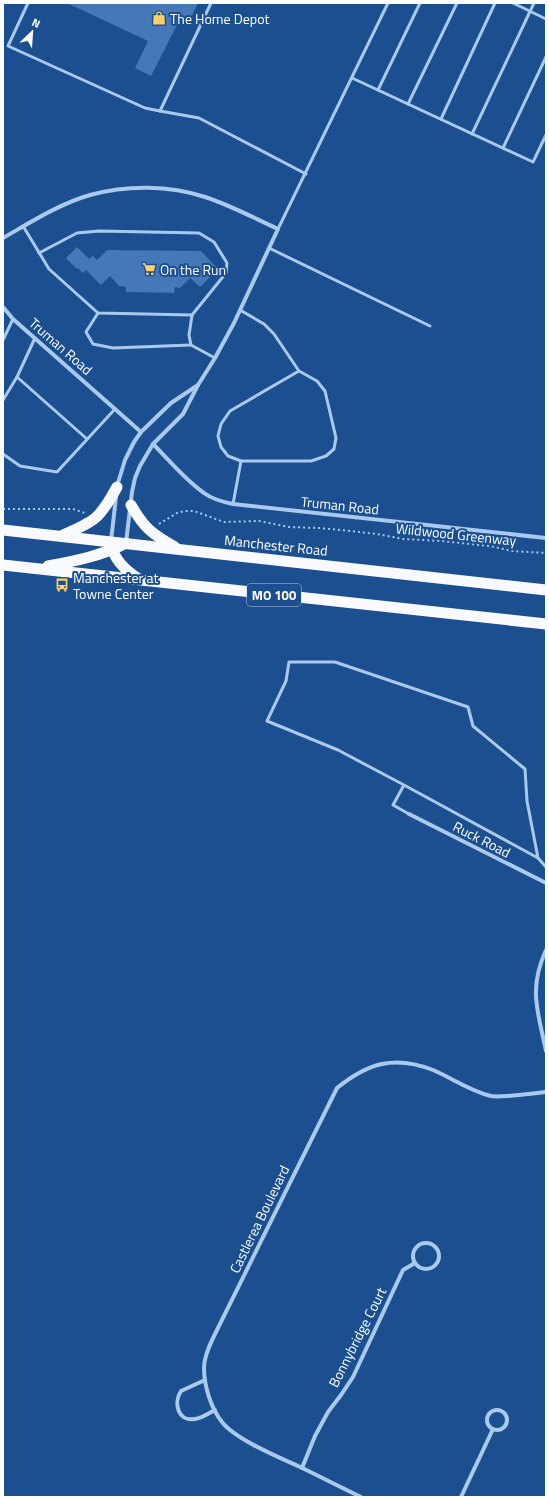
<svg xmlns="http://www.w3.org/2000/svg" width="549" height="1500" font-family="'Titillium Web',sans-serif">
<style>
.building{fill:#4478b7}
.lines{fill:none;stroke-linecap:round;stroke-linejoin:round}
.path{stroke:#a9c9ee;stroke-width:2;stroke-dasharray:2 3;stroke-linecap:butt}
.service{stroke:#a9c9ee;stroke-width:3}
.minor{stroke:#a9c9ee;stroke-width:4}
.trunk{stroke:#f8faff;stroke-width:11}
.labels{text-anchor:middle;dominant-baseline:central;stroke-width:4;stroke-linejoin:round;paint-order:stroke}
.shield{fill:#1b4f8f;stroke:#bbcadd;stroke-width:1}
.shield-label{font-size:13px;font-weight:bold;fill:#fff}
.poi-label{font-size:14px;fill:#fff;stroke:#1b4f8f;text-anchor:start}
.street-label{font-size:14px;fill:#fff;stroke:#1b4f8f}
</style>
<rect width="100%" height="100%" fill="#1b4f8f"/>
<g class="building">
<path d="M67,3h131l-8,17 -9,-3 -30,59 -16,-8 13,-27z"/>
<path d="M77,247l12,12 4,-3 4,4 10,-10 94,1 17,18 -18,18 -10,-9 -10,10 -5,-1 -1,6 -48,-1v-5l-7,-1 -9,-10 -9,9 -15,-15 -3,3 -5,-5 -1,1 -11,-11z"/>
</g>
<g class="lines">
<g class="path">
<path d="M3,509h70l12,4"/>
<path d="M159,524l18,-11 8,-2h9l30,11 35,-1 30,6 30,1 31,3 27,3 26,5 38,2 49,5 22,5 34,2"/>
</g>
<g class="service">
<path d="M28,3l-20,43 137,62 15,3 51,-108"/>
<path d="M513,3l33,16"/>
<path d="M352,78l181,84 13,-27"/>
<path d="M378,90l42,-87"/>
<path d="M408,104l49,-101"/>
<path d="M160,111l39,7 107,56"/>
<path d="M441,119l54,-116"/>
<path d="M472,134l62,-131"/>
<path d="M503,148l43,-91"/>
<path d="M23,226l26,43 49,44 94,2"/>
<path d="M278,229l110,-226"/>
<path d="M269,248l161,78"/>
<path d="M39,253l38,-20 22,-2 100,2 15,9 13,21 -1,10 -34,42 -3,20 2,10 24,13"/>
<path d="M240,310l24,14 10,10 25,37 18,10 8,10 11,47 -2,11 -8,7 -15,5h-70l-13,-5 -7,-9 -3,-11 3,-12 9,-13 69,-40"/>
<path d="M98,313l-12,19 7,12 20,4 78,-3"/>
<path d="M3,340l10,-21"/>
<path d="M17,377l70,62"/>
<path d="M3,400l14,-23 18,-39"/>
<path d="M3,454l17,12 37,6 58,-63"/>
<path d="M233,504l8,-43"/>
<path d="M404,785l-66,-35 -71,-29 19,-40 3,-19h46l133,45 5,19 52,43 2,32 11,57 -134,-73 -11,20 16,9"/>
<path d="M538,858l8,9"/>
</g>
<g class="minor">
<path d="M3,238c28,-16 56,-34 87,-43 37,-10 79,-10 115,2 25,8 49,21 73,32l-44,94 -19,35 -17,27 -15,29 -30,30 -13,22 -5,12 -3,14 -6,51"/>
<path d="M3,307l10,12 128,113"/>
<path d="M153,444c16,16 32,36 51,49 8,6 19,9 29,11l313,34"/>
<path d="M117,486l8,-26 9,-18 7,-10 30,-29 27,-18"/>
<path d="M111,541l5,-44"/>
<path d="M409,814l137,69"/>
<path d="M546,950c-18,39 -8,62 0,101"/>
<circle cx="426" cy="1256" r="13"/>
<path d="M205,1380l-24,11c-8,12 -3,31 14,28 7,-1 14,-6 20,-9"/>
<circle cx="497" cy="1420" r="10"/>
<path d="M302,1468l13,-32 13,-24 13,-17 12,-18 50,-107 12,-7"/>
<path d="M361,1497c-21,-10 -42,-21 -63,-31 -20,-9 -63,-27 -76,-44 -11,-14 -18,-36 -18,-54 0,-11 5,-22 10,-32l123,-248c31,-25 57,-33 96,-18 19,8 37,21 58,26 10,2 43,-3 55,-4"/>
<path d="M461,1497l32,-68"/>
</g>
<g class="trunk">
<path d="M131,505c13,23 21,29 44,42"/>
<path d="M3,530l543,60"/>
<path d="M63,535c33,-14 37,-17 54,-48"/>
<path d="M111,544c3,16 15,27 28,35"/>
<path d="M3,565l543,59"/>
<path d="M48,566c27,-5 53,-10 78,-23"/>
</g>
</g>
<defs>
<g id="shop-bare" transform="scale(1.08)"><path d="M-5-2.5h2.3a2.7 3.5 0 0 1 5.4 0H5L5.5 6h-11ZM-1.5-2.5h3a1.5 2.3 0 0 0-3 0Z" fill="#ffd166" stroke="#1b4f8f" stroke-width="2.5" paint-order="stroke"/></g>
<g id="supermarket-bare" transform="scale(1.08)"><path d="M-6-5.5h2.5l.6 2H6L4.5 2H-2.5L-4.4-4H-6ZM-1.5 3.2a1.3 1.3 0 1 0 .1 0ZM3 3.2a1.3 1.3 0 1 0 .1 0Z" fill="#ffd166" stroke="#1b4f8f" stroke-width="2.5" paint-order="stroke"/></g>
<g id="bus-bare" transform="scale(1.08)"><path d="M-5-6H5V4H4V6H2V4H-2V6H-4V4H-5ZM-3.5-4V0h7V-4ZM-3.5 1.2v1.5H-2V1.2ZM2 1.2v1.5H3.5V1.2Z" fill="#ffd166" stroke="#1b4f8f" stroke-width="2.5" paint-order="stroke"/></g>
</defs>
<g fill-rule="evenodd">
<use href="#shop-bare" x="159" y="18"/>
<use href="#supermarket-bare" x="149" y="269"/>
<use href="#bus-bare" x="62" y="585"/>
</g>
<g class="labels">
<rect class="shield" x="247" y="584" width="54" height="22" rx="3"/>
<g class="shield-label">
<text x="274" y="595">MO 100</text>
</g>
<g class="poi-label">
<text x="170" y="18">The Home Depot</text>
<text x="160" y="269">On the Run</text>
<text x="73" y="577">Manchester at<tspan x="73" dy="16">Towne Center</tspan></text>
</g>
<g class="street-label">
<text transform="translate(61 346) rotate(41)">Truman Road</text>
<text transform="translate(340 505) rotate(6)">Truman Road</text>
<text transform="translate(456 534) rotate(6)">Wildwood Greenway</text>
<text transform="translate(276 545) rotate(6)">Manchester Road</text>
<text transform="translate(482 839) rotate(27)">Ruck Road</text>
<text transform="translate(259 1219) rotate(-64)">Castlerea Boulevard</text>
<text transform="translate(357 1337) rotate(-63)">Bonnybridge Court</text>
</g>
</g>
<rect width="549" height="1500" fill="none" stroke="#ffffff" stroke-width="8"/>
<g transform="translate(32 32) rotate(25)" stroke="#1b4f8f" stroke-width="3" paint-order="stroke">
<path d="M0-3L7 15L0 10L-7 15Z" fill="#ffffff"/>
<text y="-6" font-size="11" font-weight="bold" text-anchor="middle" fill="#ffffff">N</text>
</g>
</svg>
